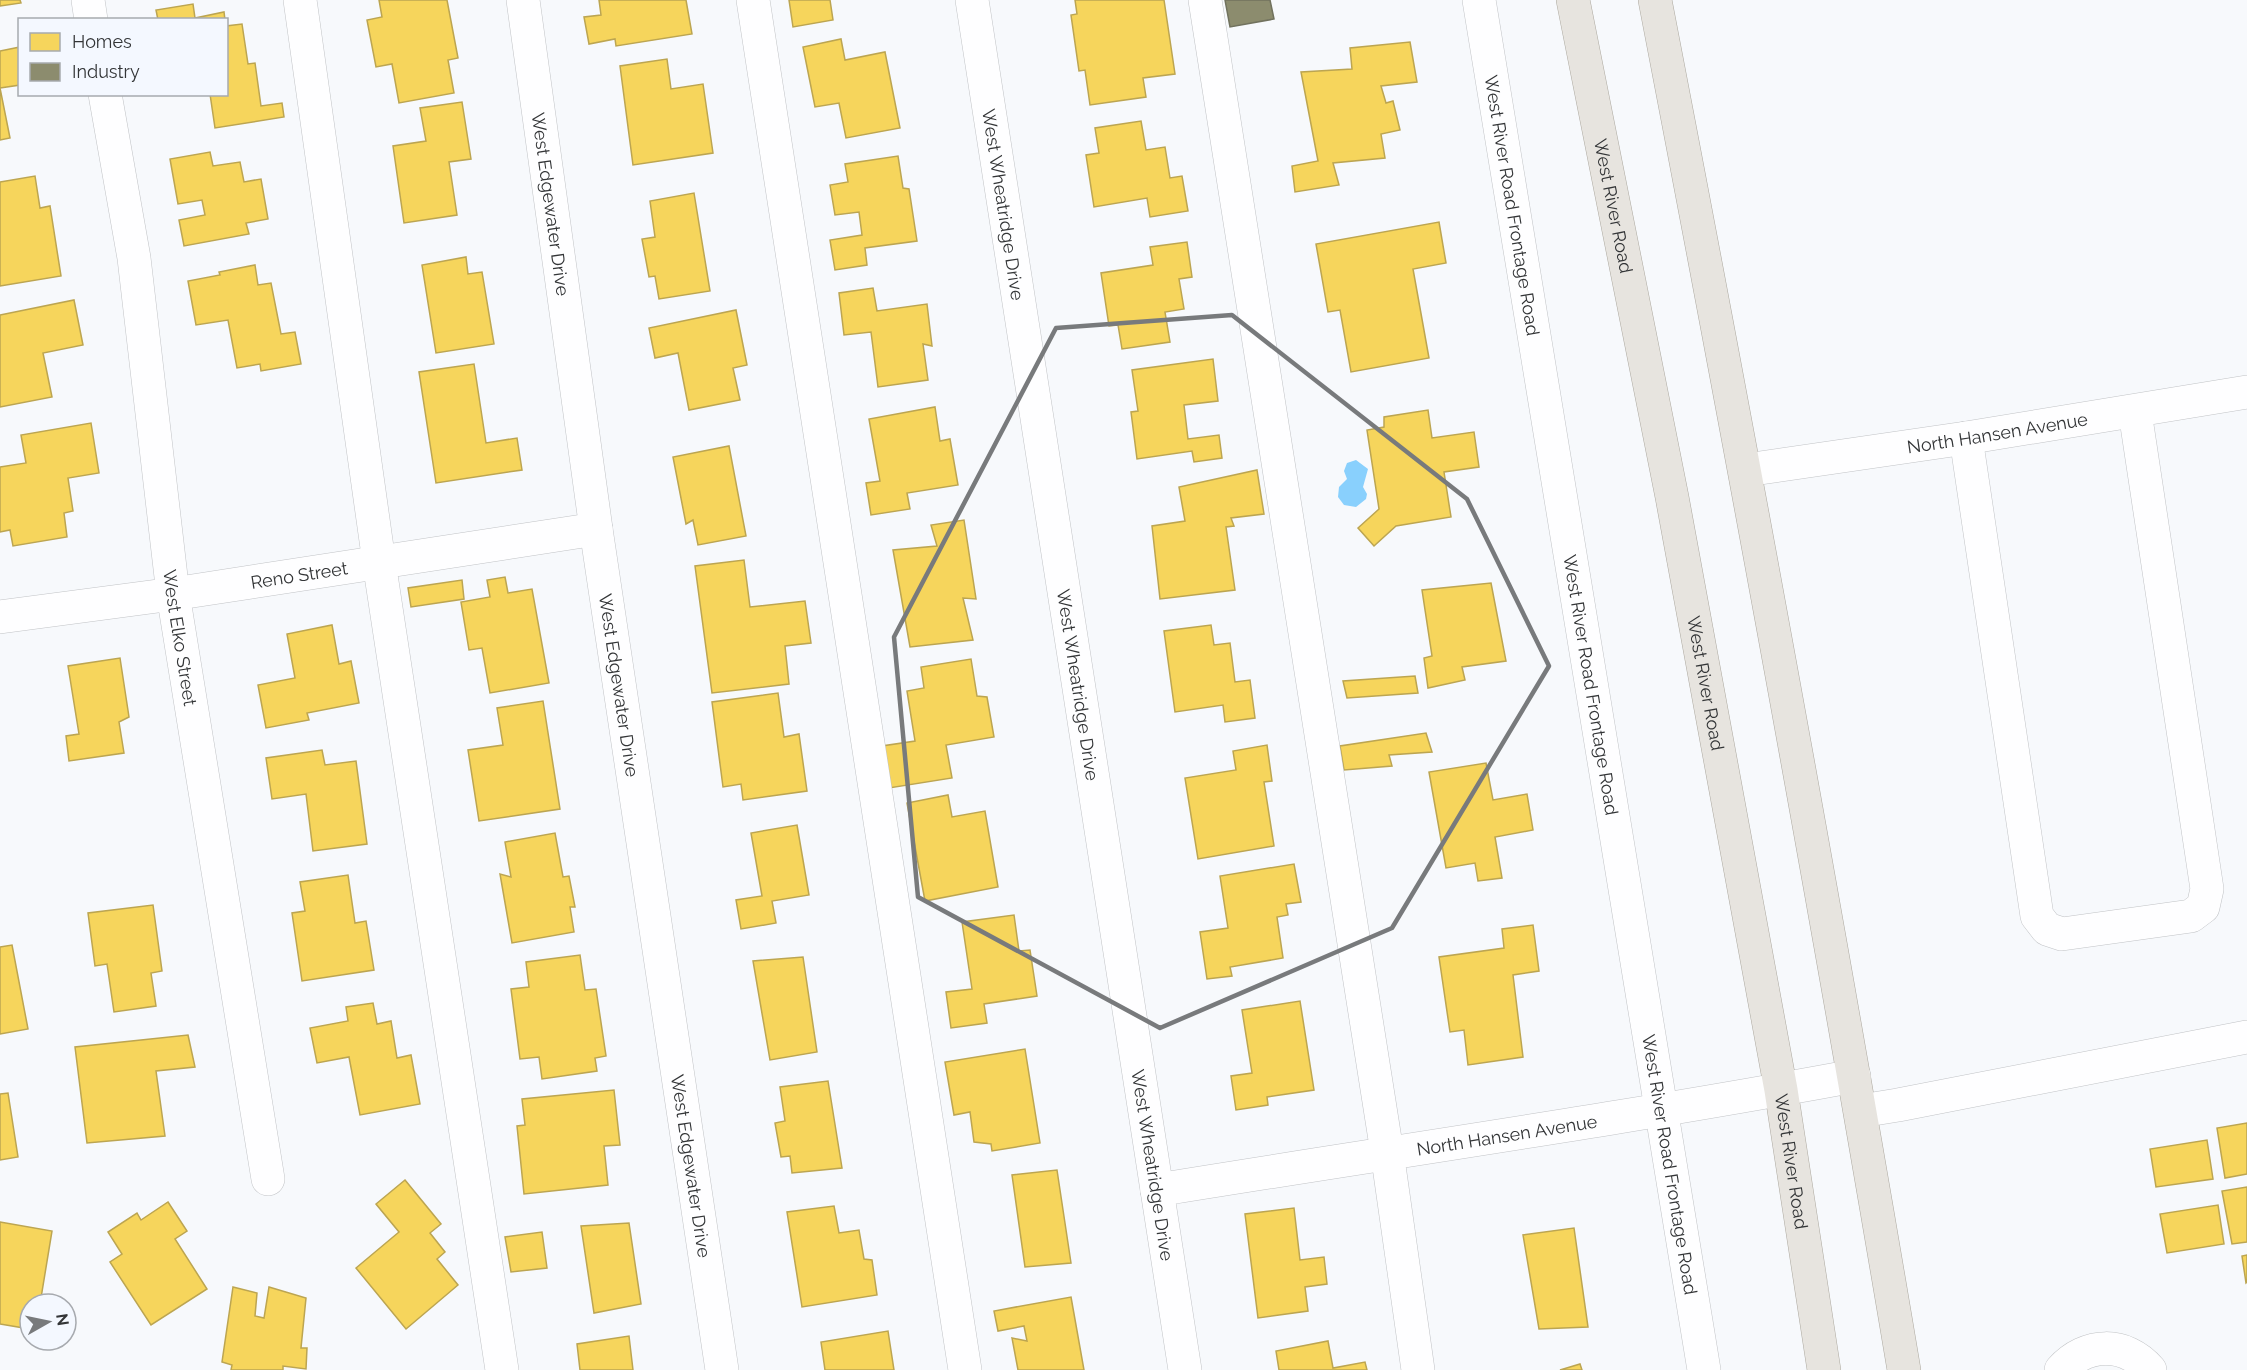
<svg xmlns="http://www.w3.org/2000/svg" width="2247" height="1370" font-family="Raleway,sans-serif">
<style>
.water{fill:#89d0fd}
.homes{fill:#f6d55c;stroke:#bca551;stroke-width:1.5}
.industry{fill:#8c8c6e;stroke:#71725e;stroke-width:1.5}
.lines{fill:none;stroke-linecap:round;stroke-linejoin:round}
.minor-casing{stroke:#c1c3c6;stroke-width:34}
.major-casing{stroke:#aca89f;stroke-width:34}
.minor{stroke:#fefeff;stroke-width:33}
.major{stroke:#e7e4df;stroke-width:33}
.marked{fill:none;stroke:#787a7c;stroke-width:4.5;stroke-linejoin:round}
.labels{text-anchor:middle;dominant-baseline:central;stroke-width:6;stroke-linejoin:round;paint-order:stroke}
.street-label{font-size:18px;fill:#333537;stroke:#f4f8ff}
</style>
<rect width="100%" height="100%" fill="#f7f9fc"/>
<path class="water" d="M1356,460l12,9 -5,18 4,7 -1,5 -10,8 -12,-2 -6,-8 1,-10 8,-8 -3,-8 3,-8z"/>
<g class="homes">
<path d="M0,0h20l1,3 -21,3z"/>
<path d="M379,0h68l11,58 -10,2 6,33 -55,10 -7,-39 -16,3 -9,-47 15,-3z"/>
<path d="M599,0h87l6,34 -76,12 -1,-7 -26,5 -5,-27 17,-2z"/>
<path d="M789,0h41l3,20 -40,7z"/>
<path d="M1075,0h89l11,74 -32,4 3,19 -56,8 -5,-35 -6,1 -8,-56 6,-1z"/>
<path d="M193,4l2,14 29,-6 1,8h-67l-2,-10z"/>
<path d="M242,24l6,40 7,-1 6,43 21,-3 2,14 -69,11 -5,-34h16v-68z"/>
<path d="M841,39l4,21 40,-8 15,76 -54,10 -7,-35 -24,4 -12,-60z"/>
<path d="M1410,42l7,40 -36,4 5,17 7,-2 7,29 -19,4 4,24 -52,5 6,22 -44,7 -3,-26 26,-5 -17,-89 51,-3 -2,-21z"/>
<path d="M20,47v38l-20,3 10,50 -10,2v-89z"/>
<path d="M667,59l4,30 32,-5 10,69 -80,12 -13,-99z"/>
<path d="M462,102l9,57 -22,3 8,53 -53,8 -11,-77 33,-5 -6,-33z"/>
<path d="M1141,121l5,29 19,-3 5,31 12,-2 6,35 -38,6 -3,-19 -53,9 -8,-52 13,-2 -4,-25z"/>
<path d="M210,152l3,14 27,-4 4,20 17,-3 7,40 -22,4 3,11 -65,12 -5,-26 26,-5 -3,-15 -24,4 -8,-45z"/>
<path d="M898,156l5,32 6,1 8,52 -52,7 2,17 -32,5 -5,-30 32,-5 -3,-23 -24,3 -5,-30 18,-3 -3,-18z"/>
<path d="M35,176l5,32 10,-2 11,70 -61,10v-104z"/>
<path d="M694,193l16,98 -51,8 -4,-23 -6,1 -7,-38 13,-2 -5,-36z"/>
<path d="M1439,222l7,41 -33,6 16,89 -78,14 -11,-62 -12,2 -12,-68z"/>
<path d="M1187,242l5,35 -13,2 5,30 -19,3 5,30 -48,7 -4,-24 -9,1 -8,-53 52,-8 -3,-18z"/>
<path d="M466,257l2,17 14,-2 12,72 -58,9 -14,-88z"/>
<path d="M255,265l3,20 13,-2 10,51 14,-2 6,32 -40,7 -1,-7 -23,4 -9,-48 -32,5 -8,-44 32,-6 -1,-3z"/>
<path d="M873,288l4,23 50,-7 5,42 -9,-2 5,36 -50,7 -7,-55 -27,3 -5,-42z"/>
<path d="M74,300l9,45 -40,8 9,44 -52,10v-92z"/>
<path d="M736,310l11,55 -14,3 7,32 -51,10 -11,-57 -23,5 -6,-30z"/>
<path d="M1213,359l5,42 -34,4 4,34 31,-4 3,23 -28,4 -2,-11 -55,8 -6,-47 7,-1 -6,-41z"/>
<path d="M474,364l12,79 31,-5 5,32 -86,13 -17,-111z"/>
<path d="M935,407l5,34 10,-2 8,46 -51,8 3,16 -39,6 -5,-32 14,-2 -11,-62z"/>
<path d="M1428,410l4,28 42,-6 5,35 -35,5 7,45 -55,9 -22,20 -16,-18 21,-19 -12,-79 17,-3v-10z"/>
<path d="M91,423l8,50 -31,5 5,33 -9,2 3,24 -54,9 -3,-16 -10,2v-65l26,-4 -5,-28z"/>
<path d="M729,446l17,90 -48,9 -5,-25 -7,4 -13,-67z"/>
<path d="M1257,470l7,44 -33,4 3,8 -8,1 9,63 -75,9 -8,-73 33,-5 -6,-34z"/>
<path d="M964,520l12,79 -13,-1 10,42 -63,7 -17,-97 44,-4 -6,-21z"/>
<path d="M744,560l6,47 55,-6 6,42 -26,3 4,38 -77,9 -17,-127z"/>
<path d="M505,577l3,16 24,-4 17,94 -59,10 -8,-45 -13,2 -8,-48 29,-5 -3,-17z"/>
<path d="M462,580l2,19 -53,8 -3,-19z"/>
<path d="M1491,583l15,78 -44,6 3,13 -37,8 -4,-30 8,-2 -10,-66z"/>
<path d="M332,625l7,39 12,-3 8,42 -52,10 2,7 -43,8 -8,-43 37,-7 -8,-44z"/>
<path d="M1211,625l3,20 16,-2 5,39 15,-2 5,38 -30,4 -2,-17 -48,7 -11,-81z"/>
<path d="M120,658l9,59 -10,5 5,31 -55,8 -3,-25 13,-2 -11,-68z"/>
<path d="M971,659l6,37 10,1 7,40 -48,8 6,33 -63,10 -7,-42 33,-5 -8,-50 17,-3 -3,-21z"/>
<path d="M1415,676l3,17 -71,5 -4,-17z"/>
<path d="M778,693l6,44 15,-3 8,57 -64,9 -2,-16 -18,3 -11,-85z"/>
<path d="M543,701l17,108 -81,12 -11,-71 35,-5 -6,-37z"/>
<path d="M1426,733l6,19 -43,3 3,11 -48,4 -4,-24z"/>
<path d="M1267,745l5,36 -8,1 10,64 -76,13 -13,-81 51,-8 -3,-19z"/>
<path d="M322,750l3,15 31,-4 11,83 -54,7 -7,-57 -34,5 -6,-41z"/>
<path d="M1486,763l7,37 34,-6 6,36 -38,7 7,41 -24,3 -3,-18 -29,5 -17,-96z"/>
<path d="M948,795l4,22 33,-6 13,76 -73,14 -18,-98z"/>
<path d="M797,825l12,70 -37,6 4,22 -35,6 -5,-29 26,-4 -11,-63z"/>
<path d="M555,833l8,44 6,-1 6,31h-5l4,25 -62,11 -12,-69 11,3 -6,-35z"/>
<path d="M1294,864l7,38 -15,2 2,11 -11,2 6,41 -53,9 2,9 -25,3 -7,-47 28,-4 -8,-52z"/>
<path d="M348,875l7,48 11,-2 8,49 -72,11 -10,-68 13,-2 -5,-29z"/>
<path d="M153,905l9,66 -11,2 5,33 -42,6 -7,-48 -12,2 -7,-53z"/>
<path d="M1014,915l5,36 11,-1 7,46 -53,8 3,19 -36,5 -5,-36 26,-3 -10,-67z"/>
<path d="M1533,925l6,46 -26,4 10,82 -55,8 -4,-35 -14,2 -11,-75 65,-9 -2,-19z"/>
<path d="M12,945l16,84 -28,5v-87z"/>
<path d="M580,955l5,35 11,-1 10,67 -11,2 2,13 -55,8 -3,-22 -19,2 -9,-70 18,-2 -3,-25z"/>
<path d="M803,957l14,95 -47,8 -17,-99z"/>
<path d="M1300,1001l14,89 -47,7 1,8 -32,5 -5,-34 21,-3 -10,-63z"/>
<path d="M373,1003l4,21 14,-3 6,37 14,-3 9,49 -60,11 -11,-58 -32,6 -7,-35 38,-7 -2,-14z"/>
<path d="M188,1035l7,32 -39,4 9,65 -78,7 -12,-96z"/>
<path d="M1025,1049l15,94 -48,8 -1,-7 -17,-2 -4,-30 -16,3 -9,-53z"/>
<path d="M828,1081l14,87 -50,5 -2,-17 -9,1 -6,-34 10,-2 -5,-34z"/>
<path d="M614,1090l6,55 -16,1 4,39 -84,9 -7,-68 8,-1 -3,-26z"/>
<path d="M8,1093l10,64 -18,3v-66z"/>
<path d="M2247,1123v51l-22,4 -8,-50z"/>
<path d="M2207,1140l6,39 -57,8 -6,-38z"/>
<path d="M1057,1170l14,93 -46,4 -13,-92z"/>
<path d="M405,1180l36,44 -11,9 15,19 -8,7 21,26 -52,44 -50,-61 43,-36 -23,-28z"/>
<path d="M2247,1187v55l-15,2 -10,-53z"/>
<path d="M168,1202l19,29 -12,8 32,50 -56,36 -41,-63 12,-8 -14,-22 29,-19 4,7z"/>
<path d="M2218,1205l6,39 -57,9 -7,-39z"/>
<path d="M834,1206l5,27 20,-3 5,29 8,1 5,35 -75,12 -15,-95z"/>
<path d="M1294,1208l6,52 24,-3 3,27 -22,3 3,24 -50,7 -13,-104z"/>
<path d="M0,1222l52,9 -12,73h-10v25l-30,-5z"/>
<path d="M629,1223l12,81 -47,9 -13,-87z"/>
<path d="M1574,1228l14,99 -49,2 -16,-94z"/>
<path d="M542,1232l5,36 -36,4 -6,-35z"/>
<path d="M2247,1255v27l-1,1 -4,-27z"/>
<path d="M233,1287l24,6 -2,23 9,2 5,-31 37,11 -5,50h6l-1,21 -23,-3v4h-52l1,-5 -10,-3z"/>
<path d="M1071,1297l13,73h-66l-6,-32 15,3 -3,-15 -26,5 -4,-20z"/>
<path d="M888,1331l6,39h-69l-4,-28z"/>
<path d="M629,1336l4,34h-53l-3,-26z"/>
<path d="M1328,1341l5,27 32,-6 2,8h-88l-3,-19z"/>
<path d="M1580,1364l2,6h-22z"/>
</g>
<path class="industry" d="M1225,0h45l4,19 -44,8z"/>
<g class="lines">
<g class="minor-casing">
<g id="minor">
<path d="M88,0l3,20"/>
<path d="M300,0l79,562 123,808"/>
<path id="s1" d="M523,0l73,529 126,841"/>
<path d="M753,0l212,1370"/>
<path id="s2" d="M972,0l213,1370"/>
<path d="M1205,0l182,1152 31,218"/>
<path id="s3" d="M1479,0l225,1370"/>
<path id="s4" d="M105,94l29,164 39,336 95,585"/>
<path d="M1966,438l71,478 10,13 15,5 129,-18 12,-9 4,-18 -72,-477"/>
<path id="s5" d="M1746,470l220,-32 281,-46"/>
<path id="s6" d="M0,617l173,-23 423,-65"/>
<path d="M1861,1111l37,-6 349,-68"/>
<path id="s7" d="M1157,1190c233,-38 466,-71 697,-114"/>
<path d="M2061,1370c25,-28 64,-29 89,0"/>
</g>
</g>
<g class="major-casing">
<g id="major">
<path id="s8" d="M1573,0l99,497 109,593 43,280"/>
<path d="M1655,0c88,456 172,912 249,1370"/>
</g>
</g>
<use href="#minor" class="minor"/>
<use href="#major" class="major"/>
</g>
<path class="marked" d="M1232,315l235,184 82,167 -157,262 -232,100 -242,-131 -24,-260 162,-309z"/>
<g class="labels">
<g class="street-label">
<text stroke="none"><textPath href="#s1" startOffset="206">West Edgewater Drive</textPath></text>
<text stroke="none"><textPath href="#s2" startOffset="207">West Wheatridge Drive</textPath></text>
<text stroke="none"><textPath href="#s3" startOffset="208">West River Road Frontage Road</textPath></text>
<text stroke="none"><textPath href="#s8" startOffset="210">West River Road</textPath></text>
<text stroke="none"><textPath href="#s5" startOffset="254">North Hansen Avenue</textPath></text>
<text stroke="none"><textPath href="#s6" startOffset="302">Reno Street</textPath></text>
<text stroke="none"><textPath href="#s4" startOffset="549">West Elko Street</textPath></text>
<text stroke="none"><textPath href="#s8" startOffset="696">West River Road</textPath></text>
<text stroke="none"><textPath href="#s1" startOffset="692">West Edgewater Drive</textPath></text>
<text stroke="none"><textPath href="#s2" startOffset="693">West Wheatridge Drive</textPath></text>
<text stroke="none"><textPath href="#s3" startOffset="694">West River Road Frontage Road</textPath></text>
<text stroke="none"><textPath href="#s7" startOffset="354">North Hansen Avenue</textPath></text>
<text stroke="none"><textPath href="#s8" startOffset="1182">West River Road</textPath></text>
<text stroke="none"><textPath href="#s2" startOffset="1179">West Wheatridge Drive</textPath></text>
<text stroke="none"><textPath href="#s3" startOffset="1180">West River Road Frontage Road</textPath></text>
<text stroke="none"><textPath href="#s1" startOffset="1178">West Edgewater Drive</textPath></text>
</g>
</g>
<rect x="18" y="18" width="210" height="78" fill="#f4f8ff" stroke="#a7aaaf" stroke-width="1.5"/>
<rect x="30" y="33" width="30" height="18" fill="#f6d55c" stroke="#a7aaaf" stroke-width="1.5"/>
<text x="72" y="48" font-size="18" fill="#333537">Homes</text>
<rect x="30" y="63" width="30" height="18" fill="#8c8c6e" stroke="#a7aaaf" stroke-width="1.5"/>
<text x="72" y="78" font-size="18" fill="#333537">Industry</text>
<g transform="translate(48 1322) rotate(81)"><circle r="28" fill="#f4f8ff" stroke="#a7aaaf" stroke-width="1.5"/>
<path d="M0-4.5L10 22L0 15L-10 22Z" fill="#787a7c"/>
<text y="-9" font-size="16" font-weight="bold" text-anchor="middle" fill="#333537">N</text>
</g>
</svg>
